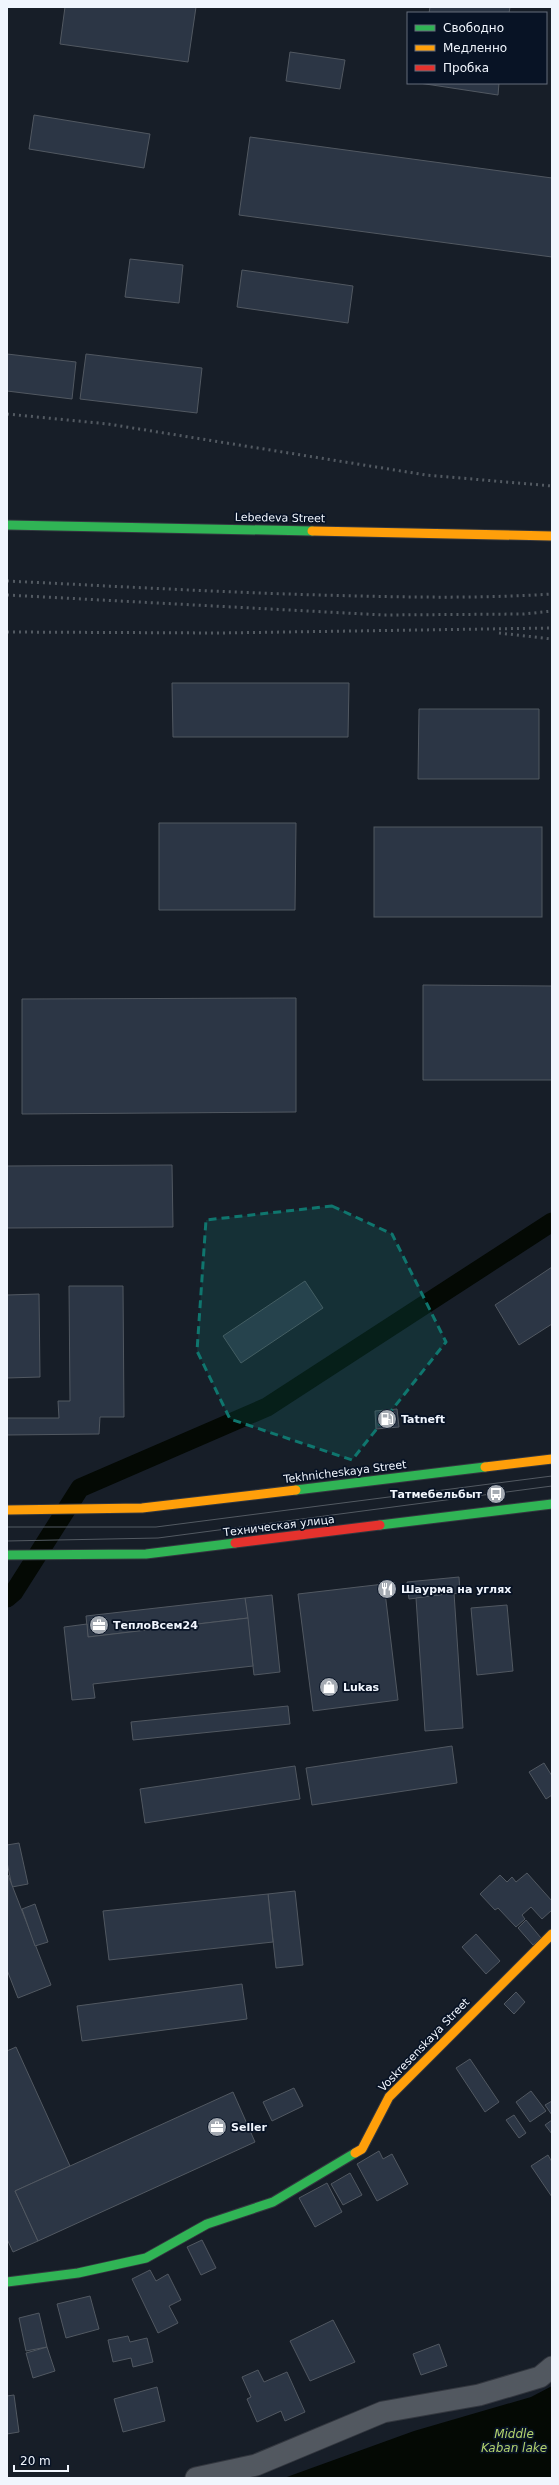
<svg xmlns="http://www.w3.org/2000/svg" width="559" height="2485" font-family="'DejaVu Sans',sans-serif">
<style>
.water{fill:#040904}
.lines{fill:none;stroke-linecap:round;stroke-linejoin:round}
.canal{stroke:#040904;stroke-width:19}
.building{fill:#2c3645;stroke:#515861}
.street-casing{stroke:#33373f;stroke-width:23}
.fast-casing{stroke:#33373f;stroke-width:11}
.slow-casing{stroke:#33373f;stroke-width:11}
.jam-casing{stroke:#33373f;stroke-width:11}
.street{stroke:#525860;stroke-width:21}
.fast{stroke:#30b455;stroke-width:9}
.slow{stroke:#ff9f0a;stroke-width:9}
.jam{stroke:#e5322d;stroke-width:9}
.tram{stroke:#535a62;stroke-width:1}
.rail{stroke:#535a62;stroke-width:3;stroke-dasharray:2 4;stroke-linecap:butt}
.marked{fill:#0f766e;fill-opacity:0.2;stroke:#0f766e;stroke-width:3;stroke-dasharray:8 5;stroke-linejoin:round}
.labels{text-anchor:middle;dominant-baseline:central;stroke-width:3.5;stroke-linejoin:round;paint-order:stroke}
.street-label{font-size:11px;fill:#f0f5fd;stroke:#081325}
.poi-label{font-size:11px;font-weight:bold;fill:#f0f5fd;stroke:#081325;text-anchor:start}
.water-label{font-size:12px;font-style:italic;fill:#b3d26e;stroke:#081325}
</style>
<rect width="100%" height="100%" fill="#171e28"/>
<path class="water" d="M552,2386v92h-268l130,-47 117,-34z"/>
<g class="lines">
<path class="canal" d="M7,1598l7,-6 66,-104 187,-81 285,-185"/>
</g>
<g class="building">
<path d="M65,7h131l-8,55 -128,-18z"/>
<path d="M430,7h80l-1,6h-80z"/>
<path d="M290,52l55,8 -5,29 -54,-8z"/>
<path d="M419,83h80l-1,12z"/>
<path d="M34,115l116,19 -6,34 -115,-19z"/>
<path d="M250,137l302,41v79l-313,-42z"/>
<path d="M130,259l53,6 -4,38 -54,-6z"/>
<path d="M242,270l111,16 -5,37 -111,-16z"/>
<path d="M7,354l69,8 -4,37 -65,-8z"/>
<path d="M86,354l116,14 -5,45 -117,-14z"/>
<path d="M172,683h177l-1,54h-175z"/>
<path d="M419,709h120v70h-121z"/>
<path d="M159,823h137l-1,87h-136z"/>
<rect x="374" y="827" width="168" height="90"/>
<path d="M423,985l129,1v94h-129z"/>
<path d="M296,998v114l-274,2v-115z"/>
<path d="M172,1165l1,62 -166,1v-62z"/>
<path d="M552,1267v57l-33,21 -24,-40z"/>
<path d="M305,1281l18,27 -82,55 -18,-27z"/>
<path d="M69,1286h54l1,131h-24l-1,17 -92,1v-17h52l-1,-17h12z"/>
<path d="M39,1294l1,83 -33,1v-83z"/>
<path d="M397,1409l2,18 -23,2 -1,-18z"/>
<path d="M459,1577l1,16 -51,6 -2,-17z"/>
<path d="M393,1583l1,10 -10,1v-10z"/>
<path d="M384,1584l14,116 -85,11 -15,-117z"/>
<path d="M454,1593l9,135 -38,3 -9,-133z"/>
<path d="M272,1595l8,77 -26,3 -9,-77z"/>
<path d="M245,1598l3,20 -160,19 -2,-21z"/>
<path d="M507,1605l6,66 -36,4 -6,-67z"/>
<path d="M248,1618l5,48 -160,18 2,14 -23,2 -8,-73 23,-3 1,13z"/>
<path d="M288,1706l2,18 -157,16 -2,-18z"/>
<path d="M452,1746l5,37 -145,22 -6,-37z"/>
<path d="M544,1763l8,13v19l-6,4 -17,-27z"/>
<path d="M295,1766l5,33 -155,24 -5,-34z"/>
<path d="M19,1843l9,41 -16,3 -5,-25v-17z"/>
<path d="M527,1873l25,28v9l-10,9 -11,-12 -9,8 3,4 -9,8 -18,-19 -3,2 -15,-16 20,-19 7,7 5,-5 4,5z"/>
<path d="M8,1875l43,110 -33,13 -11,-28z"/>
<path d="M295,1891l8,74 -27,3 -8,-74z"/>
<path d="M268,1894l5,48 -164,18 -6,-49z"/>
<path d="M35,1904l13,38 -13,4 -13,-37z"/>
<path d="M526,1920l15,18 -8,7 -15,-17z"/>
<path d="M476,1934l24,27 -14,13 -24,-27z"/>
<path d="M242,1984l5,35 -165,22 -5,-35z"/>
<path d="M516,1992l9,10 -11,12 -10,-10z"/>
<path d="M16,2047l54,119 -55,25 23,50 -25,11 -6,-13v-188z"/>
<path d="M470,2059l29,43 -14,10 -29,-44z"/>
<path d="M294,2088l9,18 -31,15 -9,-19z"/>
<path d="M531,2091l15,20 -16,11 -14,-20z"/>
<path d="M233,2092l22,50 -217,99 -23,-50z"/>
<path d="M552,2101v14l-7,-10z"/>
<path d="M514,2115l12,18 -7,5 -13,-18z"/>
<path d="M552,2120v14l-7,-9z"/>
<path d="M379,2151l4,8 9,-5 16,30 -31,17 -20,-37z"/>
<path d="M548,2155l4,7v35l-21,-31z"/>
<path d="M350,2173l12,22 -19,10 -12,-21z"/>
<path d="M327,2183l15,29 -27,15 -16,-29z"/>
<path d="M202,2240l14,28 -15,7 -14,-28z"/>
<path d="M150,2270l6,11 12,-7 13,26 -12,6 9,17 -20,10 -26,-54z"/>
<path d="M90,2296l9,33 -33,9 -9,-34z"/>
<path d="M39,2313l8,34 -21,4 -7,-33z"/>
<path d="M333,2320l22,42 -45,19 -20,-40z"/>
<path d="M128,2336l2,6 17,-4 6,24 -20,5 -2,-9 -18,4 -5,-22z"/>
<path d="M439,2344l8,22 -26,9 -8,-21z"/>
<path d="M47,2347l8,24 -22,7 -7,-25z"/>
<path d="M258,2370l6,12 23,-10 18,40 -20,9 -4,-10 -24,11 -10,-23 4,-2 -9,-20z"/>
<path d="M157,2387l8,34 -42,11 -9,-33z"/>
<path d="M14,2395l5,37 -12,2v-38z"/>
</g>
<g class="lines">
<g class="street-casing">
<path id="street" d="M196,2478l60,-13 127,-53 96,-17 61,-18 12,-10"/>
</g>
<g class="fast-casing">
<g id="fast">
<path d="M7,525l305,6"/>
<path d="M296,1490l189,-23"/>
<path d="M380,1525l172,-21"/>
<path d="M7,1555l139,-1 89,-11"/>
<path d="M7,2282l71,-9 68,-15 61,-34 66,-22 82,-49"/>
</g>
</g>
<g class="slow-casing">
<g id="slow">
<path d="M312,531l240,5"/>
<path d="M485,1467l67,-8"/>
<path d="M7,1510l135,-2 154,-18"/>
<path d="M355,2153l7,-4 27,-52 163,-163"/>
</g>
</g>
<g class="jam-casing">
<path id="jam" d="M235,1543l145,-18"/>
</g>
<use href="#street" class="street"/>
<use href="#fast" class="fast"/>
<use href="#slow" class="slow"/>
<use href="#jam" class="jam"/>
<g class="tram">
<path d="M7,1527h149l396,-51"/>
<path d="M7,1541l151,-3 394,-52"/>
</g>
<g class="rail">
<path d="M7,414l101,10 318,51 126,11"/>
<path d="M7,581c104,5 208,11 312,14 78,2 155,4 233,-1"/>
<path d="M7,595l376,20 141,-1 28,-3"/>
<path d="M7,632l213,1 332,-5"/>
<path d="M499,633l53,6"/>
</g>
</g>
<path class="marked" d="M332,1206l60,28 54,108 -94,118 -122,-41 -33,-68 9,-131z"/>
<defs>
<g id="fuel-disc" transform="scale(1)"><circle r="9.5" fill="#a4aab2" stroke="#081325"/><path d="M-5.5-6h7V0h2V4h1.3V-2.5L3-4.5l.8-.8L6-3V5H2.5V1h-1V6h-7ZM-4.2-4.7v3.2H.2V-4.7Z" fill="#fff"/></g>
<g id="bus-disc" transform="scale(1)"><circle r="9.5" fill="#a4aab2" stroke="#081325"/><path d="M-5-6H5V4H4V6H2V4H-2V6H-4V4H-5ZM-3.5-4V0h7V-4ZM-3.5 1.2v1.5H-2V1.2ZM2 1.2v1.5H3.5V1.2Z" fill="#fff"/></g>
<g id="restaurant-disc" transform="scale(1)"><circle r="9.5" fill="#a4aab2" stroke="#081325"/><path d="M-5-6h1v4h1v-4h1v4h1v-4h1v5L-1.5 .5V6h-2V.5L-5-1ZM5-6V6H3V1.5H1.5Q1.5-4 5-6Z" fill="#fff"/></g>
<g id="office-disc" transform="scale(1)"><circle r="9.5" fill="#a4aab2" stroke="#081325"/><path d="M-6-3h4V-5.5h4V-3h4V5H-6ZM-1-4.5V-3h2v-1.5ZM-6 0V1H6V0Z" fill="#fff"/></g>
<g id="shop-disc" transform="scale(1)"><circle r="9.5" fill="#a4aab2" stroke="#081325"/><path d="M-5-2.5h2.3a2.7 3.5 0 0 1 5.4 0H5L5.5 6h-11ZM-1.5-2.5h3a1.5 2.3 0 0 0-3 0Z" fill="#fff"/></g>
</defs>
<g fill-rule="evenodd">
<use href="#fuel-disc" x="387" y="1419"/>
<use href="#bus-disc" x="496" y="1494"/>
<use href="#restaurant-disc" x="387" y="1589"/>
<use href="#office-disc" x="99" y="1625"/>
<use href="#shop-disc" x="329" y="1687"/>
<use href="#office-disc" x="217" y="2127"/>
</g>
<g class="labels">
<g class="street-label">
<text transform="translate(280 518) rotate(1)">Lebedeva Street</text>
<text transform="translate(345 1472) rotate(-7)">Tekhnicheskaya Street</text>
<text transform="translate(279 1526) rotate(-7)">Техническая улица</text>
<text transform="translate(424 2045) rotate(-46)">Voskresenskaya Street</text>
</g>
<g class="poi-label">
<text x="401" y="1419">Tatneft</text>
<text x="482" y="1494" text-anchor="end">Татмебельбыт</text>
<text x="401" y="1589">Шаурма на углях</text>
<text x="113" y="1625">ТеплоВсем24</text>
<text x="343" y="1687">Lukas</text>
<text x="231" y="2127">Seller</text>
</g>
<g class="water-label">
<text x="514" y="2434">Middle<tspan x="514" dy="14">Kaban lake</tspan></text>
</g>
</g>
<rect width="559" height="2485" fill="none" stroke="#f0f5fd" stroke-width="16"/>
<rect x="407" y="12" width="140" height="72" fill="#081325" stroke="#656d7b"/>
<rect x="415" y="25" width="20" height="6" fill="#30b455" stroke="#656d7b"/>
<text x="443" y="32" font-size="12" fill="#f0f5fd">Свободно</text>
<rect x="415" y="45" width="20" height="6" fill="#ff9f0a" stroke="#656d7b"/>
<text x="443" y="52" font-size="12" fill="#f0f5fd">Медленно</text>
<rect x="415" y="65" width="20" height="6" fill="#e5322d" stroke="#656d7b"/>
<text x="443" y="72" font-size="12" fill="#f0f5fd">Пробка</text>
<path d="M14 2465v6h54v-6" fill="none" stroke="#f0f5fd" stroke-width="2"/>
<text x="20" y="2465" font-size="12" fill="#f0f5fd" stroke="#081325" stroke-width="3" paint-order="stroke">20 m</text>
</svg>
